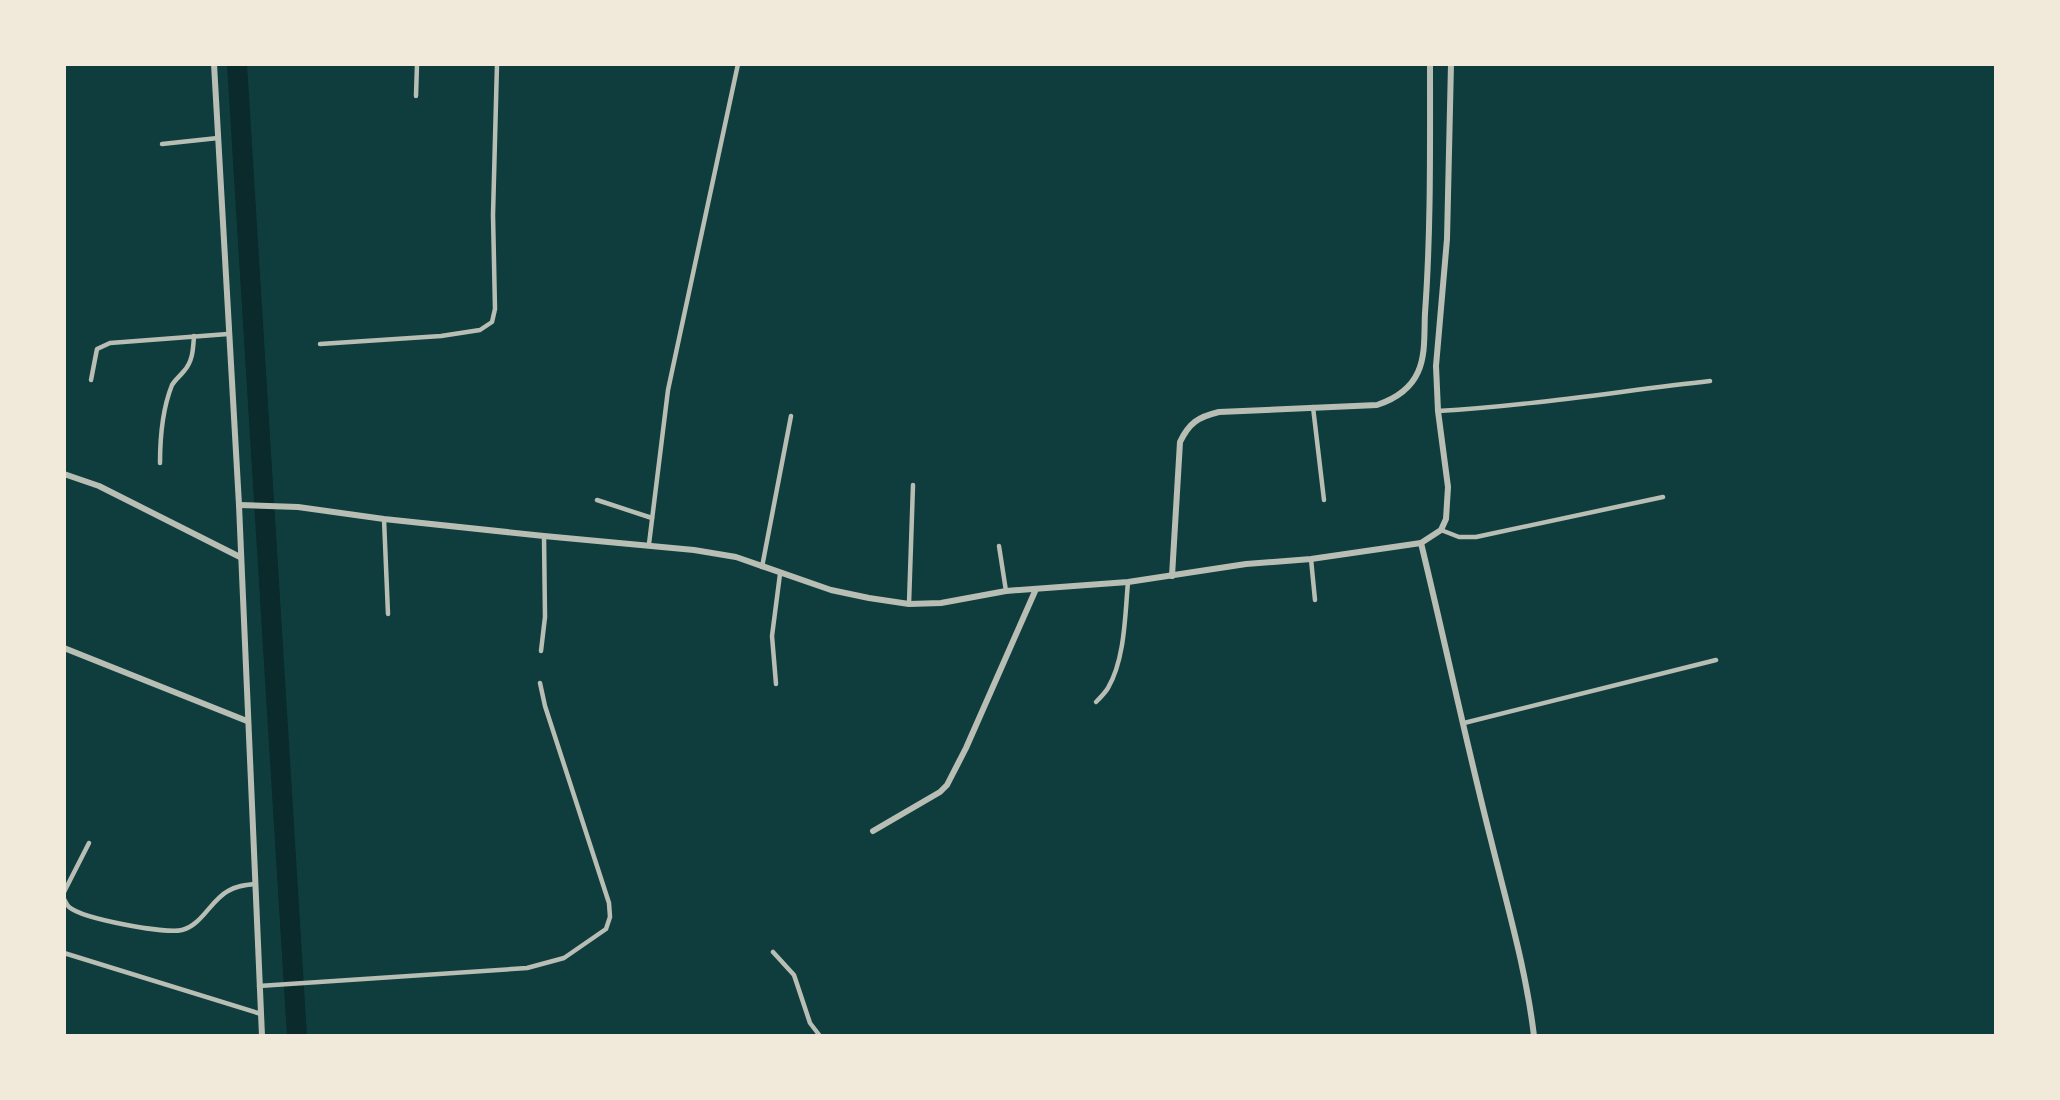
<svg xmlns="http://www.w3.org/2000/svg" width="2060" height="1100" font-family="Montserrat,sans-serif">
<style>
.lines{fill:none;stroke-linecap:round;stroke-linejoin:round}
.canal{stroke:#0a2a2b;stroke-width:20}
.service{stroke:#b8beb3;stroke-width:4.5}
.minor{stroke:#b8beb3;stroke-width:6}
</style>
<rect width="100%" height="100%" fill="#0f3d3e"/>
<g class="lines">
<path class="canal" d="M237,64l60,972"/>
<g class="service">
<path d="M416,96l1,-32"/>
<path d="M162,144l56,-6"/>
<path d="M320,344l121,-8 39,-6 12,-8 3,-13 -2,-94 4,-151"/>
<path d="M91,380l6,-31 13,-6 118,-9"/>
<path d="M1313,407l11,93"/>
<path d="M1438,411c91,-5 182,-20 272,-30"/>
<path d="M160,463c0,-26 2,-53 12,-78 3,-5 8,-9 12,-14 9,-10 9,-22 10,-35"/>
<path d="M597,500l55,18"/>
<path d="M384,519l4,95"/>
<path d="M1441,530l18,7h17l187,-40"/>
<path d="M649,544l19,-154 70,-326"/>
<path d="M999,546l7,45"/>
<path d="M1311,559l4,41"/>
<path d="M762,567l29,-151"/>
<path d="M909,604l4,-119"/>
<path d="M541,651l4,-34 -1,-81"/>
<path d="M776,684l-4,-48 8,-62"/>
<path d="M1096,702c4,-4 9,-9 12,-14 17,-29 17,-73 20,-106"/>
<path d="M1464,723l252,-63"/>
<path d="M64,892l25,-49"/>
<path d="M64,899c1,2 4,7 5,8 14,12 96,27 113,23 20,-5 29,-30 46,-39 8,-5 17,-6 27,-7"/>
<path d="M773,952l21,23 16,48 10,13"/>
<path d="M64,953l197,61"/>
<path d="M259,986l268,-18 37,-10 42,-29 4,-12 -1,-14 -64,-197 -5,-23"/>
</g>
<g class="minor">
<path d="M214,64l25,441 23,531"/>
<path d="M64,474l35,12 141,71"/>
<path d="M239,505l59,2 86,12 160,17 150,14 42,7 95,33 38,8 40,6 32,-1 65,-12 122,-9 118,-18 65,-5 110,-16 20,-13 5,-11 2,-32 -10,-76 -2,-45 11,-127 4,-175"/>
<path d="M1421,543c24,99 45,199 70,297 16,65 35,129 43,196"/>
<path d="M1172,576l8,-134c9,-19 18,-25 39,-30l158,-7c18,-6 33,-15 41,-33 8,-17 6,-41 7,-59 6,-83 5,-166 5,-249"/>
<path d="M64,648l183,73"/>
<path d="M873,831l67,-39 7,-7 19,-37 70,-159"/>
</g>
</g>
<rect width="2060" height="1100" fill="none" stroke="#f1e9da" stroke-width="132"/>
</svg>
